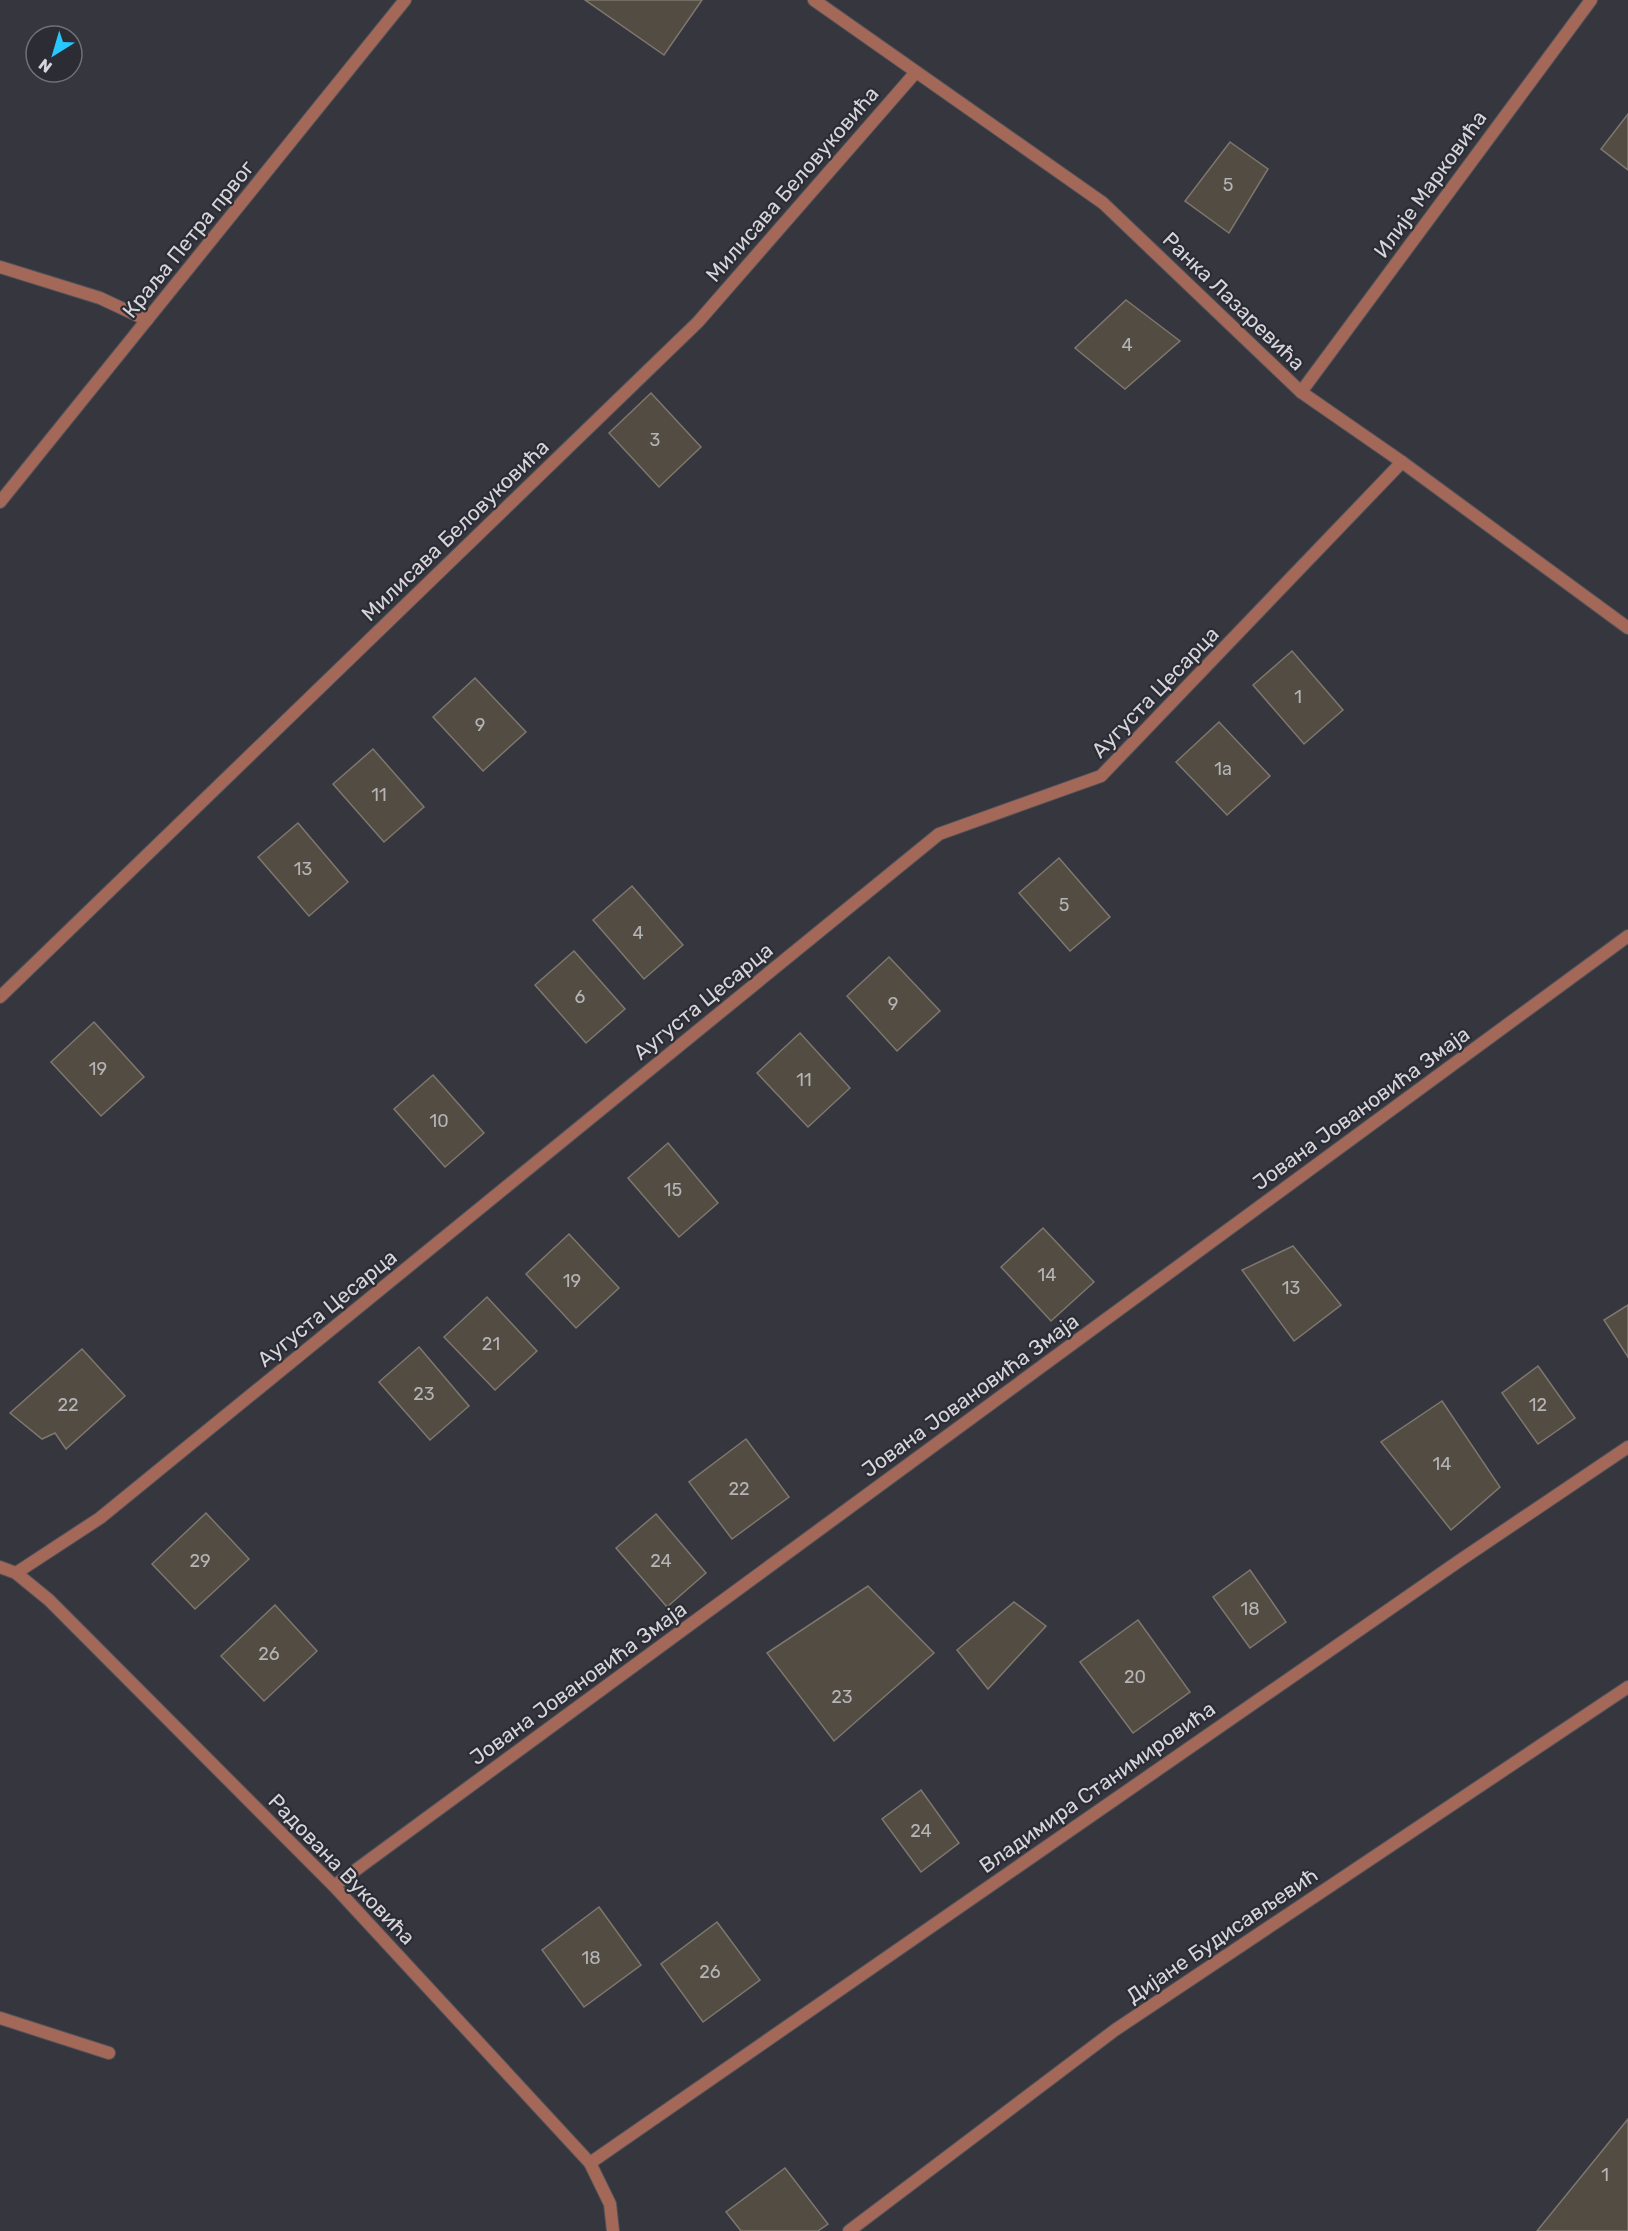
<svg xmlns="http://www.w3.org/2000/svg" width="1628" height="2231" font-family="Rubik,sans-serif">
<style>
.building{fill:#524c43;stroke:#7e776e;stroke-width:1.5}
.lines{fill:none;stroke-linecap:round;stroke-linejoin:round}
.service-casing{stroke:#53535b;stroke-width:14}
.minor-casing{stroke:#53535b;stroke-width:14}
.tertiary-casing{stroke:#53535b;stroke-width:14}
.service{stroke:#a46858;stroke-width:12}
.minor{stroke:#a46858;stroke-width:12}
.tertiary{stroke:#a46858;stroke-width:12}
.labels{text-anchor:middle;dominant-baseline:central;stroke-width:4.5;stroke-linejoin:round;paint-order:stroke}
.number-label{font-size:18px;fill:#b4b3b5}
.street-label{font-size:21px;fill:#d5d5db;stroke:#2c2c35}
</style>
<rect width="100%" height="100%" fill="#36363f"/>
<g class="building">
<path d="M585,0h117l-38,55z"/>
<path d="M1628,114v56l-27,-21z"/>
<path d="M1230,142l38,27 -39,64 -44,-32z"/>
<path d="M1126,300l54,41 -55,48 -50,-41z"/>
<path d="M651,393l50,54 -42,40 -50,-54z"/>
<path d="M1292,651l51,59 -39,34 -51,-59z"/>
<path d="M475,678l51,54 -43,39 -50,-54z"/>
<path d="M1219,722l51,54 -43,39 -51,-53z"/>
<path d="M373,749l51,58 -40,35 -51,-58z"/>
<path d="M298,823l50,59 -39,34 -51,-59z"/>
<path d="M1059,858l51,59 -40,34 -51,-58z"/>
<path d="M632,886l51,59 -39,34 -51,-59z"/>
<path d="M574,951l51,58 -39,34 -51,-58z"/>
<path d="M889,957l51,54 -43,40 -50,-55z"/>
<path d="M94,1022l50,55 -43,39 -50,-54z"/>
<path d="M800,1033l50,55 -42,39 -51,-54z"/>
<path d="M433,1075l51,58 -39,34 -51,-58z"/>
<path d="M668,1143l50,60 -39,34 -51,-59z"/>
<path d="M1043,1228l51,54 -43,39 -50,-54z"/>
<path d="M569,1234l50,54 -43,40 -50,-54z"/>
<path d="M1293,1246l48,59 -47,36 -52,-71z"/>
<path d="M487,1297l50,54 -42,39 -51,-53z"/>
<path d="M1628,1305v52l-24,-37z"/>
<path d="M419,1347l50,59 -39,34 -51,-58z"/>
<path d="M82,1349l43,47 -59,53 -11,-16 -13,6 -32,-26z"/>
<path d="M1538,1366l37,52 -37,26 -36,-51z"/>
<path d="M1442,1401l58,86 -49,43 -70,-88z"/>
<path d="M746,1439l43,58 -57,42 -43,-57z"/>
<path d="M206,1513l43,46 -54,50 -43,-45z"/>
<path d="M656,1514l50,59 -39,34 -51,-59z"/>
<path d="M1250,1570l36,52 -36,26 -37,-51z"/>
<path d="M868,1586l66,67 -100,88 -67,-88z"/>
<path d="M1014,1602l32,24 -58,63 -31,-39z"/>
<path d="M275,1605l42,46 -53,50 -43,-45z"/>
<path d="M1138,1620l52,72 -57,41 -53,-71z"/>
<path d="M921,1790l38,53 -38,29 -39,-53z"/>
<path d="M599,1907l42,58 -57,42 -42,-57z"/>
<path d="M717,1922l43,58 -57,42 -42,-58z"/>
<path d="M1628,2119v112h-91z"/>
<path d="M785,2168l43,56 -10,7h-77l-15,-19z"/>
</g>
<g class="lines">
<g class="service-casing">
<path id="service" d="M849,2231l266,-201 513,-343"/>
</g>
<g class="minor-casing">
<g id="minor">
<path d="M814,0l289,203 198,189 101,70 226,166"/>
<path d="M0,267l100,31 47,22"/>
<path d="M1301,392l290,-392"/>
<path d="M0,997l698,-675 218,-250"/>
<path d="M0,1567l16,6 33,27 285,286 256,277 20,41 3,27"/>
<path d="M16,1573l84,-55 839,-684 162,-58 301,-314"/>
<path d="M334,1886l1294,-950"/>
<path d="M0,2018l109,35"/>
<path d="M590,2163l869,-602 169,-114"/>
</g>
</g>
<g class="tertiary-casing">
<path id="tertiary" d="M0,502l405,-502"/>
</g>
<use href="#service" class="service"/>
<use href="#minor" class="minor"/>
<use href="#tertiary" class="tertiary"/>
</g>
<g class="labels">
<g class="number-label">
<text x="1228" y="185">5</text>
<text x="1127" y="345">4</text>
<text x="655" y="440">3</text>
<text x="1298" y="697">1</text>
<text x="480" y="725">9</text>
<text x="1223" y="769">1a</text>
<text x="379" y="795">11</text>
<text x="303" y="869">13</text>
<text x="1064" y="905">5</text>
<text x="638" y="933">4</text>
<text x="580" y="997">6</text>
<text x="893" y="1004">9</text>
<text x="98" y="1069">19</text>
<text x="804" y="1080">11</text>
<text x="439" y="1121">10</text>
<text x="673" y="1190">15</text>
<text x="1047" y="1275">14</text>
<text x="572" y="1281">19</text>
<text x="1291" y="1288">13</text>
<text x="491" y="1344">21</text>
<text x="424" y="1394">23</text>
<text x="68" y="1405">22</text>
<text x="1538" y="1405">12</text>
<text x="1442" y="1464">14</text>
<text x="739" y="1489">22</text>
<text x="200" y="1561">29</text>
<text x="661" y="1561">24</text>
<text x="1250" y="1609">18</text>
<text x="269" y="1654">26</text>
<text x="1135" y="1677">20</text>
<text x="842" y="1697">23</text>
<text x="921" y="1831">24</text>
<text x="591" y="1958">18</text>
<text x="710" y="1972">26</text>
<text x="1605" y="2175">1</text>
</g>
<g class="street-label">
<text transform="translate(792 184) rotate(-49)">Милисава Беловуковића</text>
<text transform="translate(1430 184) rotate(-54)">Илије Марковића</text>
<text transform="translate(188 239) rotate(-51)">Краља Петра првог</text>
<text transform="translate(1234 301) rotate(44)">Ранка Лазаревића</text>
<text transform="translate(455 530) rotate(-44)">Милисава Беловуковића</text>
<text transform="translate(1155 692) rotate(-46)">Аугуста Цесарца</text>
<text transform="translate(703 1001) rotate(-39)">Аугуста Цесарца</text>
<text transform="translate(1361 1108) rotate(-36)">Јована Јовановића Змаја</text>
<text transform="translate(327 1308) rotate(-39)">Аугуста Цесарца</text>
<text transform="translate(970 1395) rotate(-36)">Јована Јовановића Змаја</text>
<text transform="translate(578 1683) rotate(-36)">Јована Јовановића Змаја</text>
<text transform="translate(1097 1787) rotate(-35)">Владимира Станимировића</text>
<text transform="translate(342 1869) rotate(46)">Радована Вуковића</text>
<text transform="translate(1222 1935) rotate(-34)">Дијане Будисављевић</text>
</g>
</g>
<g transform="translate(54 54) rotate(217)"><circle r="28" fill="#2c2c35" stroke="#707077" stroke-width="1.5"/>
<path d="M0-4.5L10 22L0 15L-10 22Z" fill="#27c8ff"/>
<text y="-9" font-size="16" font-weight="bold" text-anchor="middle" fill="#d5d5db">N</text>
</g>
</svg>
